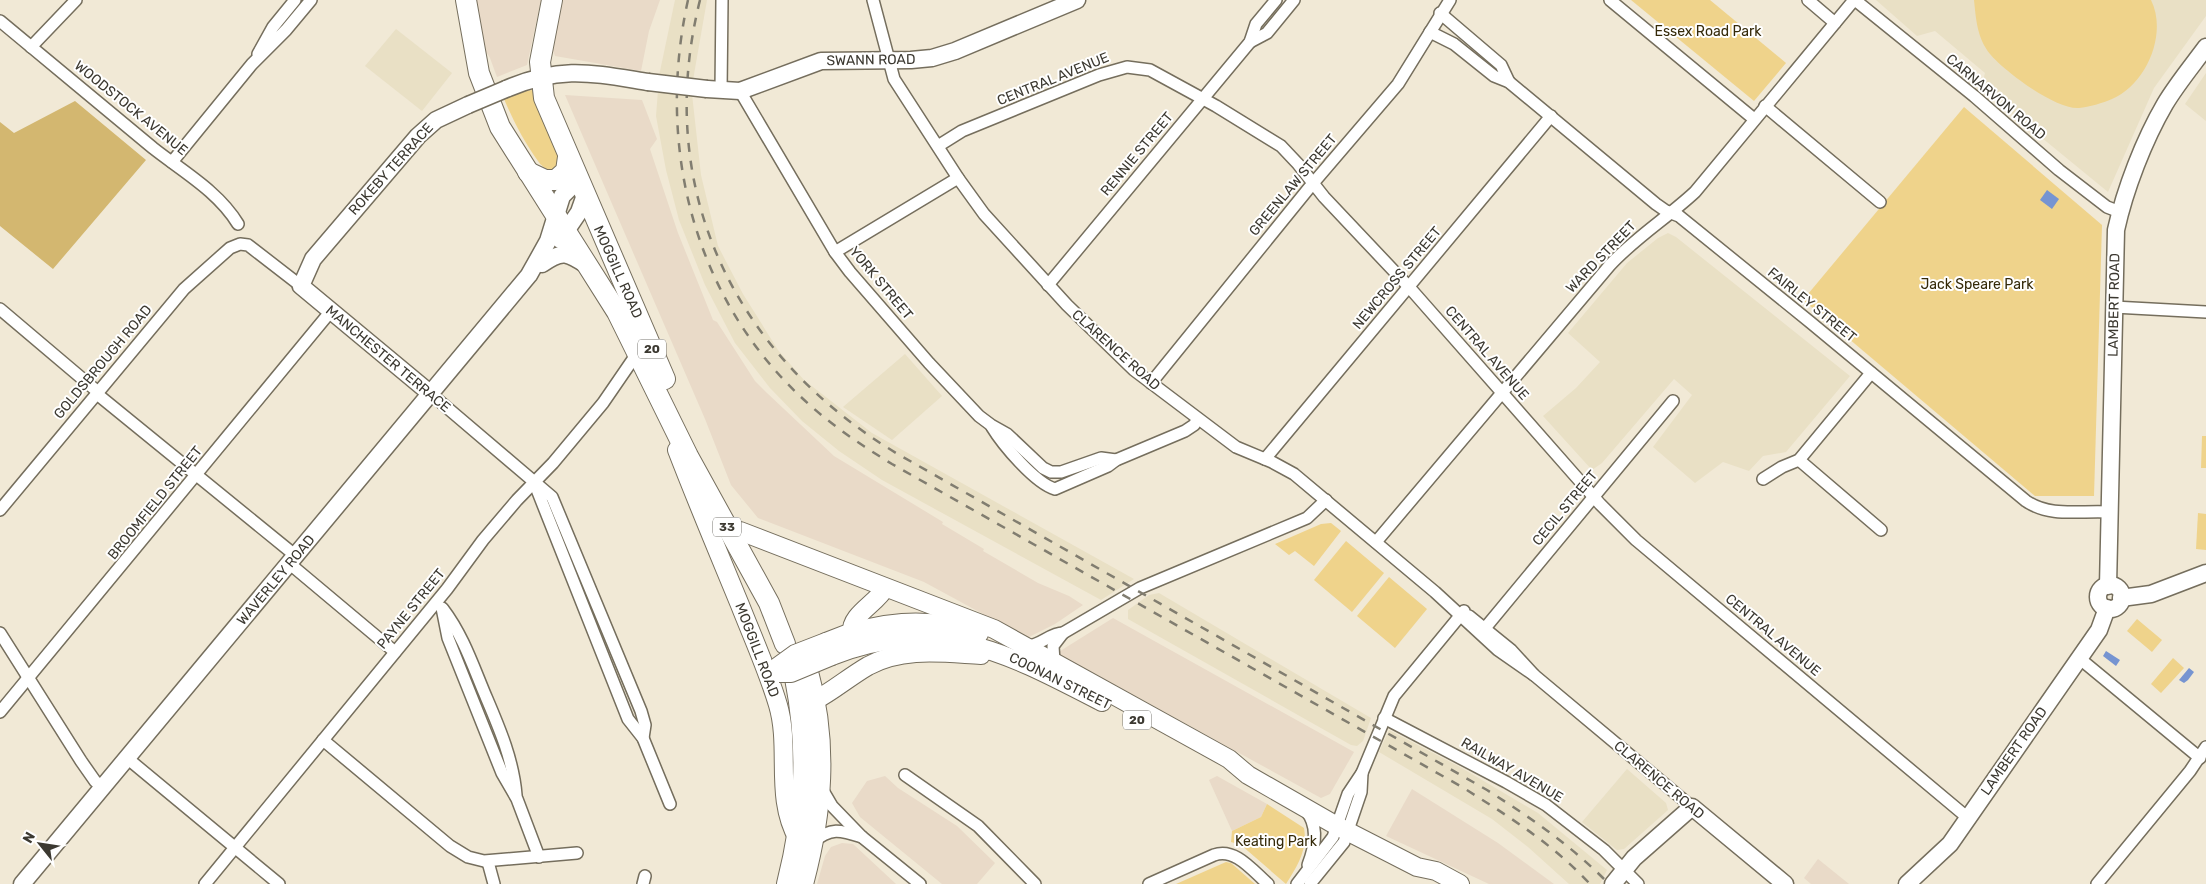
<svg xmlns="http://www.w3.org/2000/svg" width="2206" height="884" font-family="Rubik,sans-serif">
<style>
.commercial{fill:#e9dac8}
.built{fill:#e9e0c5}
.green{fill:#efd38b}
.forest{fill:#d3b770}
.water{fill:#7694d1}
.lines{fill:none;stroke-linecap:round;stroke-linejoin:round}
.street-casing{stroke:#756e5d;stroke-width:14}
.secondary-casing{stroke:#756e5d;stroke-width:19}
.primary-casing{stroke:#756e5d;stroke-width:20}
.highway-casing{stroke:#756e5d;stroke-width:22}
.street{stroke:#fff;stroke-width:11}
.secondary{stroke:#fff;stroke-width:16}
.primary{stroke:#fff;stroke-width:18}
.highway{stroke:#fff;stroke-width:20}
.rail{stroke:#817d70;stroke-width:2.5;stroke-dasharray:9 9;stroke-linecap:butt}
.secondary-bridge-casing{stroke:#756e5d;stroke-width:19;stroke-linecap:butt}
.primary-bridge-casing{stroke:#756e5d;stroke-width:20;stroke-linecap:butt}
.secondary-bridge{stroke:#fff;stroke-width:16}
.primary-bridge{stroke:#fff;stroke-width:18}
.labels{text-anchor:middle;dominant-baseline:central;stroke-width:4;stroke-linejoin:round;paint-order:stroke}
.shield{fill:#fff;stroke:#76746f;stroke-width:1}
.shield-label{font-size:12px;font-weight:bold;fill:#3c3931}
.park-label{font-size:14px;fill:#352a09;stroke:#fff}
.street-label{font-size:14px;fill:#3c3931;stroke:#fff}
</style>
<rect width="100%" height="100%" fill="#f1e9d6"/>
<g class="commercial">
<path d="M475,0h66l-14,65 -30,12 -7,-19 -7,-11z"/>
<path d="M563,0h97l-11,31 -8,40 -86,-15 -4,-11z"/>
<path d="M565,95l77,5 15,39 -7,10 28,84 35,87 4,2 38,59 12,12 67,63 109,66 -1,2 42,25 -1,2 55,32 31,13 14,9 -28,19 -28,14 -103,-56 -166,-64 -27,-33 -26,-66z"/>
<path d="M1113,618l241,134 -24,42 -9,4 -264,-145z"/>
<path d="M885,776l13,12 59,38 38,37 -18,21h-35l-82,-67 -8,-14 15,-22z"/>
<path d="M1217,776l50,28 -6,13 -29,14 -23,-51z"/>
<path d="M1412,789l86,54 56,41h-65l-103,-48z"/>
<path d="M842,843l11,1 43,40h-79l8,-28 6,-9z"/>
<path d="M1818,859l31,25h-38l-7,-6z"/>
</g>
<g class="built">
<path d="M675,0h32l-14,80 -34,-4z"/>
<path d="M1876,0h330v16l-52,72 -46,104 -127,-104 4,-15 -50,-42 -18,5z"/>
<path d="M396,29l56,44 -30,38 -57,-45z"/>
<path d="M2206,73v48l-21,-17z"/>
<path d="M658,90l34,4 9,81 17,71 25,48 35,56 26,30 68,53 262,146 -33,21 -219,-120 -43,-29 -37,-30 -32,-33 -35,-45 -30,-58 -26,-65 -13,-50 -10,-54z"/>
<path d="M1668,233l8,4 174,139 -64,76 -23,4 -14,15 -26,-9 -28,21 -42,-36 39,-52 -18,-16 -72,84 -10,7 -49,-54 33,-28 24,-26 -32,-29 59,-70 31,-25z"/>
<path d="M905,354l37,42 -50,44 -49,-33z"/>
<path d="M1159,593l212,125 -8,23 -6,5 -6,-1 -223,-126v-9l21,-15z"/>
<path d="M1389,730l71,37 78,46 69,57 -7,14h-31l-41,-37 -36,-28 -113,-67z"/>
<path d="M1627,769l39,34 2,7 -44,39 -7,1 -35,-28z"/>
</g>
<g class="green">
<path d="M1631,0h79l76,63 -32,38z"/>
<path d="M1974,0h177c17,34 -5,85 -39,99 -9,4 -23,8 -33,9 -23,2 -75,-37 -89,-54 -13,-16 -14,-35 -16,-54z"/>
<path d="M532,90l28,69 -4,17c-6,-7 -13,-7 -18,-15 -14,-19 -25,-41 -34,-62l17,-7z"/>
<path d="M1964,107l138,118 -8,271h-59l-232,-196z"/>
<path d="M2202,436h4v32h-5z"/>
<path d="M2198,513l8,1v36l-10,-1z"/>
<path d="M1331,523l10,8 -27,35 -19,-15 -6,4 -14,-11 46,-20z"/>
<path d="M1346,541l38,32 -32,39 -38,-32z"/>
<path d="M1389,577l38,32 -32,39 -38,-32z"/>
<path d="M2137,619l25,21 -10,12 -25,-21z"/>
<path d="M2173,658l11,10 -23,25 -10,-9z"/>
<path d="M1267,804l37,24c4,22 -7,38 -18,56l-45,-39 -10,-3 1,-11 29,-14z"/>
<path d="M1226,862l5,1 24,21h-79z"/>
</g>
<path class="forest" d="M75,101l71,59 -93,109 -53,-43v-104l14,11z"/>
<g class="water">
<path d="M2047,190l12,9 -7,10 -12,-9z"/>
<path d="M2106,651l14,9 -4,6 -13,-10z"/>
<path d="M2189,668l5,4 -6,8 -4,3 -5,-3z"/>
</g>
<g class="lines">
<g class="street-casing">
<g id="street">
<path d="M873,0l21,79 64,99 26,36 83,91 67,65 102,77 36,15 22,12 141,118 63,58 36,25"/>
<path d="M1610,0l144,119"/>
<path d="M1808,0l27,23"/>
<path d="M1855,0l119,96 85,74 48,37 13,5"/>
<path d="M1440,13l61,52 8,17"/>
<path d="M0,21c51,42 102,85 153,127 29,23 65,43 85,76"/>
<path d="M1430,32l24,12 40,32 15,6 147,122 10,7 13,5 131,106 216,179c25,17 55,9 83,11"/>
<path d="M1250,42l17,-9 27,-33"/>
<path d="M31,47l45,-47"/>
<path d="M258,54l15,-27 22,-27"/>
<path d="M721,91l1,-91"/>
<path d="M740,91l95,161 15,20 79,91 50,53 12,9 16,9 36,34 8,4h10l40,-14 15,2"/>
<path d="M1765,106l115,96"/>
<path d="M938,146l24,-15 137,-56 28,-8 23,3 66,36 65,40 17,18 26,33 85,90 191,217 36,36 332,278"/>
<path d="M172,162l80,-98 34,-34 25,-30"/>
<path d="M835,252l123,-74"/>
<path d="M1048,285l202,-243 6,-18 20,-24"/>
<path d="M2114,307l92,5"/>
<path d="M0,309l98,83"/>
<path d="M1151,383l158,-195 89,-104 52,-84"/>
<path d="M97,394l199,162"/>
<path d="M431,394l121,103 89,214 4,14 -2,13"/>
<path d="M992,427c11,18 43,56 63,62l53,-23 8,-6 69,-29 9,-6 4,-6"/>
<path d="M1265,459l286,-343"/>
<path d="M1799,460l82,70"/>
<path d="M1763,479l19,-12 17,-7 72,-87"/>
<path d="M534,482l94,237 15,19 27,66"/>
<path d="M0,510l184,-221 46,-41 10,-4 8,1 53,41"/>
<path d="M1376,542l234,-277c26,-28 57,-47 85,-73l159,-192"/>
<path d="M290,564l105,88"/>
<path d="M442,608l6,30 54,135 15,26 22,58"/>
<path d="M443,609c19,25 29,54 41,83 14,33 29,66 32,103"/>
<path d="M1469,616l42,34 23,25 158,132"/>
<path d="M0,633l81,128 14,20 8,7"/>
<path d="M1481,633l192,-232"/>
<path d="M1027,646c13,0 23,-13 36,-13l77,-45 167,-70 19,-18"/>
<path d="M2079,658l121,100"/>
<path d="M1054,662l-1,-16 10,-13"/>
<path d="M0,712l331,-401"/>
<path d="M1384,718l122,64 40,23 58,45 34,34"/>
<path d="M323,740l127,106 18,11 16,4 93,-8"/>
<path d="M127,758l152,126"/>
<path d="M905,775l73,51 57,58"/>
<path d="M822,789l10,17 30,31 58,47"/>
<path d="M1306,811c13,15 9,36 2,54"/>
<path d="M813,842c18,-15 27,-12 49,-5"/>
<path d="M488,862l6,22"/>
<path d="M205,884l242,-295 36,-49 34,-40 36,-37 50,-60 35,-51"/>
<path d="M643,884l2,-8"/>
<path d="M1149,884l65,-29c21,-8 39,16 54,29"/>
<path d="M1297,884l36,-47 15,-43 14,-21 32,-77 70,-85"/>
<path d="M1310,884l34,-42 17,-50 1,-19"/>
<path d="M2097,884l93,-113 16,-24"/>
</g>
</g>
<g class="secondary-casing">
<g id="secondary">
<path d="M506,89c55,-24 86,-16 142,-7"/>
<path d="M707,89l33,2 81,-30 90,-1 21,-2 23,-7 122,-51"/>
<path d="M560,240l19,-28 6,-17"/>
<path d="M542,264c21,-15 26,-11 46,2"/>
<path d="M431,394l-130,-108 12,-27 105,-123 18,-16 32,-15"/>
<circle cx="2110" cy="597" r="12"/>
<path d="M2108,586l8,-356c9,-41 28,-90 49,-126 12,-20 27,-38 41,-57"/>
<path d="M2121,598l30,-4 55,-21"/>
<path d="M22,884l507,-609 19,-34 14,-45 9,-9 9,-1"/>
<path d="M1613,884l21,-26 58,-51 93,77"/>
<path d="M1907,884l43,-40 149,-214 8,-22"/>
</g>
</g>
<g class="primary-casing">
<g id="primary">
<path d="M677,450c20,52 42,104 63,155 13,33 28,66 38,100 13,44 -4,92 20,134"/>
<path d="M740,531l254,98 235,130 19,16 89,51 80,41 19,4 24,13"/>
<path d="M852,632c-2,-17 25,-29 33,-44"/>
<path d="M826,642c48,-21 104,-27 153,-8"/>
<path d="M832,656c106,-42 177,-2 270,46"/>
<path d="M814,701c19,-10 35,-24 54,-35 35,-19 75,-13 113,-11"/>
</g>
</g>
<g class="highway-casing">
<g id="highway">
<path d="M466,0l13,73 21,54 117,185 71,144 81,147 16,41"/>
<path d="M552,0l-12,62 4,36 121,281"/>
<path d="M528,172l17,8h11l10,-9 2,-14"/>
<path d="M787,884c18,-72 22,-134 8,-206"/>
<path d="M803,884c19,-71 25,-140 5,-212"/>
</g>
</g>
<use href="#street" class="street"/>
<use href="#secondary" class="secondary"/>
<use href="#primary" class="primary"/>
<use href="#highway" class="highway"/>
<g class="rail">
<path d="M688,0c-33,149 7,305 124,407 25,22 52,40 80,57l570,323c46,29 91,57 128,97"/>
<path d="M700,0c-47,188 33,354 196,453l591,337c44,28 85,56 122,94"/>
</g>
<g class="secondary-bridge-casing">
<g id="secondary-bridge">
<path d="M648,82l59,7"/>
<path d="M468,105l38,-16"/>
</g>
</g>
<g class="primary-bridge-casing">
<g id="primary-bridge">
<path d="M777,667l18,-13 31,-12"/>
<path d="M779,673h12l41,-17"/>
</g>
</g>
<use href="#secondary-bridge" class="secondary-bridge"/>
<use href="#primary-bridge" class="primary-bridge"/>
</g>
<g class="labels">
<g class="shield">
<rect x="638" y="339.5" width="28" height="19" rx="4"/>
<rect x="713" y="517.5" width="28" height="19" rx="4"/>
<rect x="1123" y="710.5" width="28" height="19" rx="4"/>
</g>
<g class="shield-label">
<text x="652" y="349">20</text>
<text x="727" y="527">33</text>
<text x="1137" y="720">20</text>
</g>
<g class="park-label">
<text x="1708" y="31">Essex Road Park</text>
<text x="1977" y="284">Jack Speare Park</text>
<text x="1276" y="841">Keating Park</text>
</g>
<g class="street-label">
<text transform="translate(871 60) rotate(-1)">SWANN ROAD</text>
<text transform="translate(1053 79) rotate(-22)">CENTRAL AVENUE</text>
<text transform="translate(1996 97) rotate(40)">CARNARVON ROAD</text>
<text transform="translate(131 108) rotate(39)">WOODSTOCK AVENUE</text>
<text transform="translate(1137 154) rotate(-50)">RENNIE STREET</text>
<text transform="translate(391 169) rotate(-48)">ROKEBY TERRACE</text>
<text transform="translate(1293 185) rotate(-50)">GREENLAW STREET</text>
<text transform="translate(1601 257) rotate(-46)">WARD STREET</text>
<text transform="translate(618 272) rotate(66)">MOGGILL ROAD</text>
<text transform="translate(1397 278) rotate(-50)">NEWCROSS STREET</text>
<text transform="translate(881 283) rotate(50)">YORK STREET</text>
<text transform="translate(1812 305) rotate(39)">FAIRLEY STREET</text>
<text transform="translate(2114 305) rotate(-89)">LAMBERT ROAD</text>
<text transform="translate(1116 350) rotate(42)">CLARENCE ROAD</text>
<text transform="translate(1487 353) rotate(49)">CENTRAL AVENUE</text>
<text transform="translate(388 359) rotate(40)">MANCHESTER TERRACE</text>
<text transform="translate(103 362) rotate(-50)">GOLDSBROUGH ROAD</text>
<text transform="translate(155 503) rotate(-51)">BROOMFIELD STREET</text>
<text transform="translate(1565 508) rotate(-50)">CECIL STREET</text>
<text transform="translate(276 580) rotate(-50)">WAVERLEY ROAD</text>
<text transform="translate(411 609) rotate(-51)">PAYNE STREET</text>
<text transform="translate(1773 635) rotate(40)">CENTRAL AVENUE</text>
<text transform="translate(757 650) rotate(69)">MOGGILL ROAD</text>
<text transform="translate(1060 681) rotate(26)">COONAN STREET</text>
<text transform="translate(2014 751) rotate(-55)">LAMBERT ROAD</text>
<text transform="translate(1512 770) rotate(30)">RAILWAY AVENUE</text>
<text transform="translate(1659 780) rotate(40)">CLARENCE ROAD</text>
</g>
</g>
<g transform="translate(40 844) rotate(300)" stroke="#ffffff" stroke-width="4" paint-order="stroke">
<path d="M0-4L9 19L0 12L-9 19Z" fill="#3c3931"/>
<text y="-8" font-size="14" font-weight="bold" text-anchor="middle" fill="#3c3931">N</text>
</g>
</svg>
